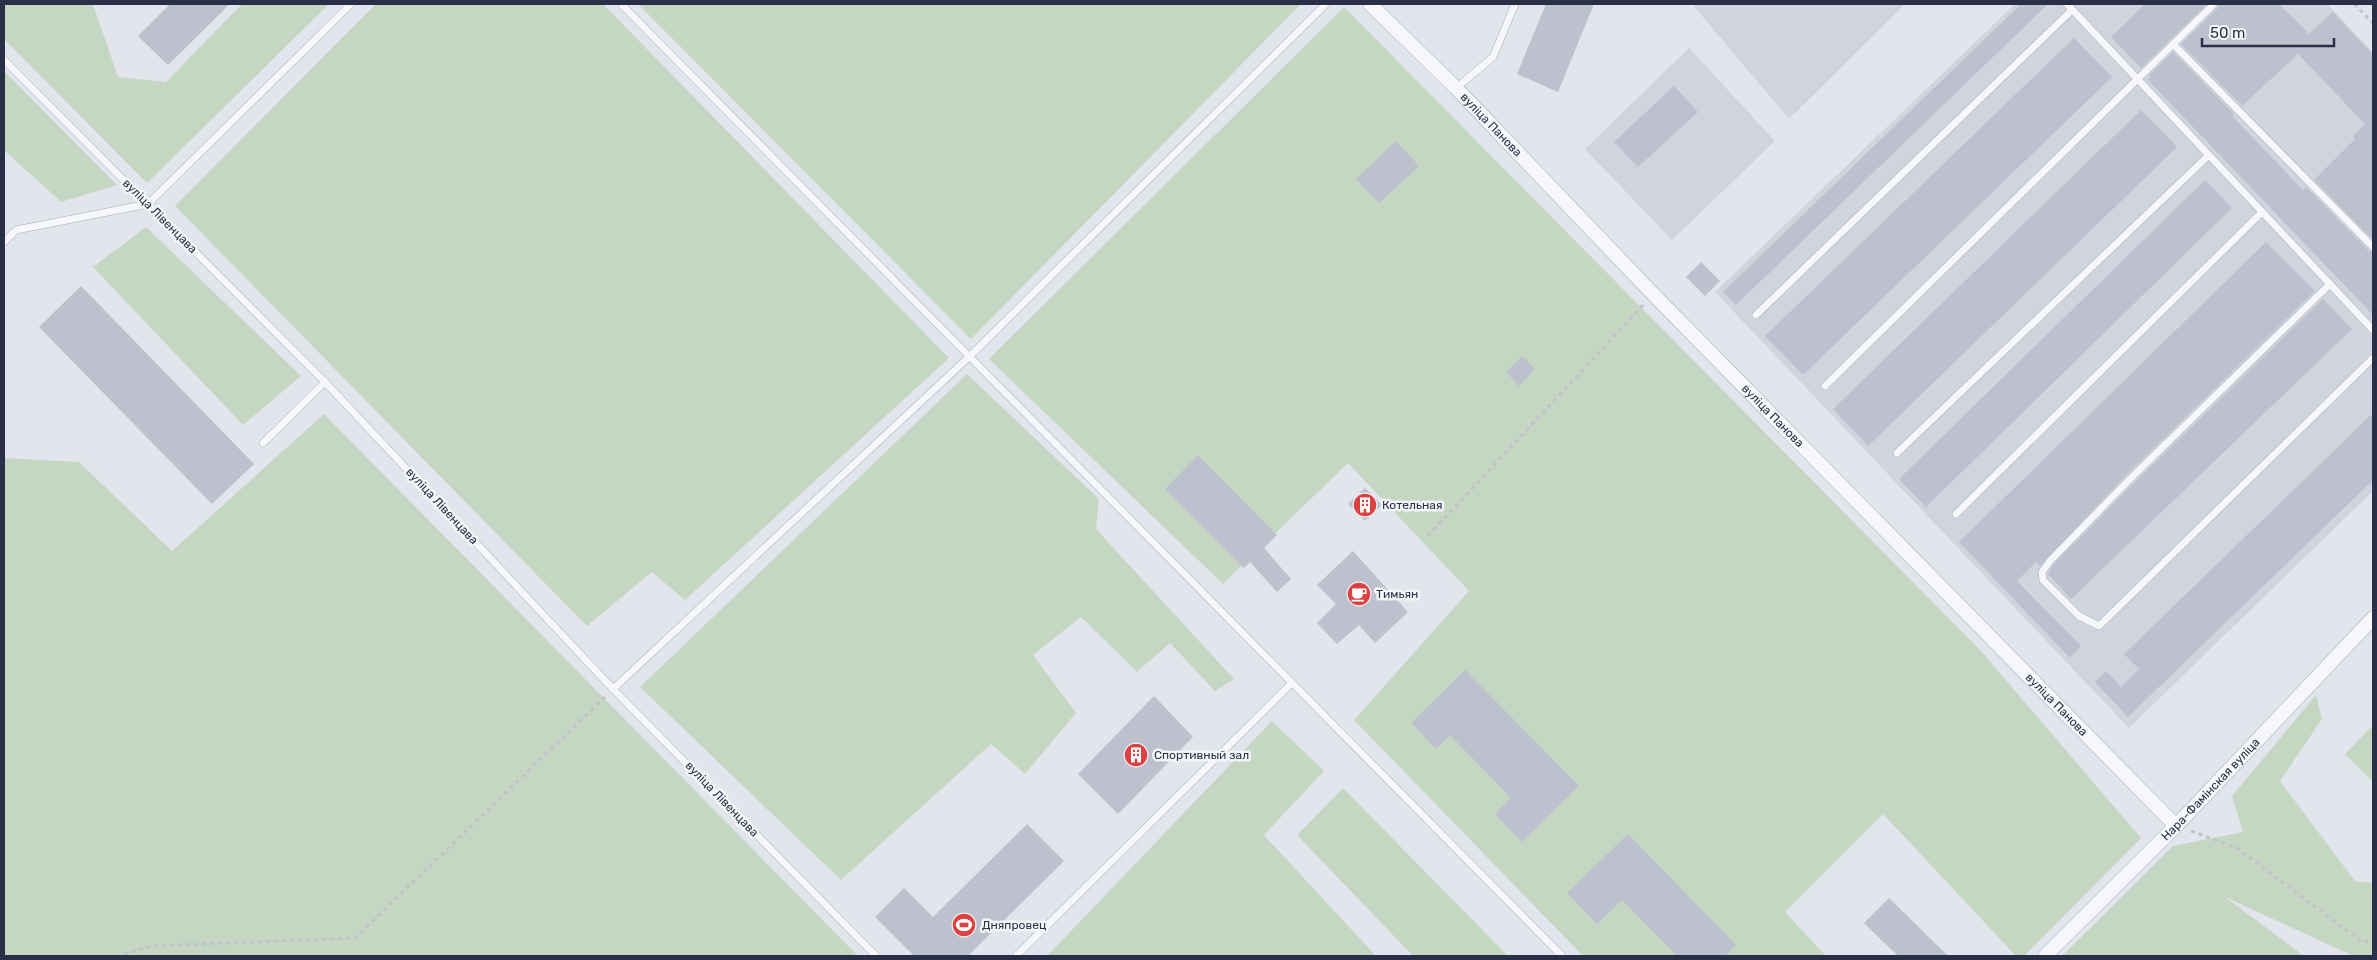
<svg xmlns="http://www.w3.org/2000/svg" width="2377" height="960" font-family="Rubik,sans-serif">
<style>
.built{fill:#d1d4de}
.green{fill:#c5d7c3}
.building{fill:#bdc0cd}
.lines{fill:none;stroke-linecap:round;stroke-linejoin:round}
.service-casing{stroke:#a7abb7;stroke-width:8}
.minor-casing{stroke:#a7abb7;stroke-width:15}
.path{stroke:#c1c3cb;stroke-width:3;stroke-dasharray:4 4;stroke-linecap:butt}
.service{stroke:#f6f7fa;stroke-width:7}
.minor{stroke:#f6f7fa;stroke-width:14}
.labels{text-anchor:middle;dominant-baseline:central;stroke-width:5;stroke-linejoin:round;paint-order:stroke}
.street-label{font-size:12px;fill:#292f46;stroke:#f3f5f9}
.poi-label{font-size:12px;fill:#292f46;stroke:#f3f5f9;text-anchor:start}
</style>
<rect width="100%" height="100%" fill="#e3e5ec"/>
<g class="built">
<path d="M1692,4h213l-116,115z"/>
<path d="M2015,4h312l46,48v439l-244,237 -414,-436z"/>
<path d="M1689,48l86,93 -103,99 -87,-91z"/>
</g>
<g class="green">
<path d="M4,4h89l25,73 48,5 76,-78h87l-182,179 -141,-142 -2,-6z"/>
<path d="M376,4h227l346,354 -264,242 -33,-28 -65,54 -412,-420z"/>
<path d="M638,4h663l-330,335z"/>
<path d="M1344,7l637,644 160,187 -117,118h-8l-133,-142 -98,98 41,44h-243l-229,-236 115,-129 -121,-128 -125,121 -234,-225z"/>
<path d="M4,71l113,114 -56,17 -57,-52z"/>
<path d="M146,227l155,149 -58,49 -150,-158z"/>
<path d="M967,374l132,125 -3,30 138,150 -19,12 -45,-48 -33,29 -56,-55 -48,38 43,58 -51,61 -34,-30 -150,136 -201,-193z"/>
<path d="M324,414l534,542h-854v-498l75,4 93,89z"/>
<path d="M2316,695l6,24 -42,62 75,100 18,2v73h-20l-128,-59 79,59h-242l111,-110 70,-14 -11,-36z"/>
<path d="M1272,721l52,50 -60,64 112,121h-329z"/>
<path d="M2373,725v57l-28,-28z"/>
<path d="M1343,788l165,168h-95l-116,-121z"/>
</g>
<g class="building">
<path d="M170,4h60l-62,61 -30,-29z"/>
<path d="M1546,4h48l-36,88 -41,-18z"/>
<path d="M2021,4h27l-312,301 -13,-13z"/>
<path d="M2145,4h62l-66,64 -30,-31z"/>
<path d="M2219,4h60l30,30 24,-22 40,43v185l-59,-60 41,-41 -2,-3 12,-12 -67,-70 -56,52 -61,-62 37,-36z"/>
<path d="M2074,38l38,39 -309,298 -38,-39z"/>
<path d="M2173,52l61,62 -2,2 71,74 3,-3 63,64 4,1v63l-225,-235 3,-3 -2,-2z"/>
<path d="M1674,86l24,26 -60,55 -24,-25z"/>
<path d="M2141,110l36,37 -309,299 -35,-37z"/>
<path d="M1396,141l23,25 -40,37 -23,-24z"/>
<path d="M2205,180l27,28 -306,299 -27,-28z"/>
<path d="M2266,242l49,49 -190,185 -85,90 -4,-4 -19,19 64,65 -11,12 -111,-116z"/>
<path d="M1701,262l19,19 -15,15 -19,-19z"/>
<path d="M81,286l173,178 -42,40 -173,-177z"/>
<path d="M2323,299l29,30 -281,270 -23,-25 6,-10 79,-80z"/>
<path d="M1522,356l13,13 -16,17 -13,-14z"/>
<path d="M2373,413v67l-245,237 -33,-35 11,-11 15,16 18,-18 -15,-15z"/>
<path d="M1198,455l79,80 -13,13 27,31 -14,13 -27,-30 -6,6 -79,-79z"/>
<path d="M1365,488l17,17 -17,16 -17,-17z"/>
<path d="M1353,551l55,61 -33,31 -16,-18 -22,19 -20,-21 19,-19 -19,-19z"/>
<path d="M1465,670l114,116 -57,56 -27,-28 16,-16 -61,-63 -14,14 -25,-26z"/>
<path d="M1154,696l39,41 -75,77 -40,-40z"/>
<path d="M1027,824l37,37 -96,95h-54l-39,-39 29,-29 29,29z"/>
<path d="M1628,834l108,111 -11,11h-48l-55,-56 -25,24 -30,-31z"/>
<path d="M1889,898l59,58h-50l-34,-33z"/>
</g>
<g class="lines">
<g class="service-casing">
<g id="service">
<path d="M621,4l941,952"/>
<path d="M2067,4l306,326"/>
<path d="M2173,44l200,203"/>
<path d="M4,60l321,322 288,307 263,267"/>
<path d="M1456,88l37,-31 22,-53"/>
<path d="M4,242l12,-12 132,-26 203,-200"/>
<path d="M2330,284l-201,196 -79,81 -8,11 1,8 36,36 20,10 274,-268"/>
<path d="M1756,315l316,-305"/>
<path d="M1825,386l389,-382"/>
<path d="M263,443l62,-61"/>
<path d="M1897,453l311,-297"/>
<path d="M1956,514l305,-301"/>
<path d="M613,689l357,-333 356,-352"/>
<path d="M1016,956l276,-273"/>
</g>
</g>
<g class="minor-casing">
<g id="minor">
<path id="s1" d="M1370,4l86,84 197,206 523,532"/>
<path id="s2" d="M2045,956l131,-130 197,-208"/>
</g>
</g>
<g class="path">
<path d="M2354,4l19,19"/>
<path d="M1428,536l215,-231"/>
<path d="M2191,831l46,17 122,92 14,3"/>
<path d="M116,956l36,-10 203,-8 251,-242"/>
</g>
<use href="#service" class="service"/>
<use href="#minor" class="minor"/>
</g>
<defs>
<g id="building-disc" transform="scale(1.25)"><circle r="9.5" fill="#da4140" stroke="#f3f5f9"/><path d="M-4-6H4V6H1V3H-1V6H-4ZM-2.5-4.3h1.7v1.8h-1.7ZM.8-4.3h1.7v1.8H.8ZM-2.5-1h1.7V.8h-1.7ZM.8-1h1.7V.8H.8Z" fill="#fff"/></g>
<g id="cafe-disc" transform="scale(1.25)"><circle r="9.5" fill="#da4140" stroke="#f3f5f9"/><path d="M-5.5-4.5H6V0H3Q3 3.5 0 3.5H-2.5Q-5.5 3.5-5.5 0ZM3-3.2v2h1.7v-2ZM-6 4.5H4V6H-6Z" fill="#fff"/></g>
<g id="stadium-disc" transform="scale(1.25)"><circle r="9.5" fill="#da4140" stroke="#f3f5f9"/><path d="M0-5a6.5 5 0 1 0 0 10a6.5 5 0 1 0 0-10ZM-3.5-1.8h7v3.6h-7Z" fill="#fff"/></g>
</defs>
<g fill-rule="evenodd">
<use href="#building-disc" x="1365" y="505"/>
<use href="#cafe-disc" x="1359" y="594"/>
<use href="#building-disc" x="1136" y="755"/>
<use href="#stadium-disc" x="964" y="925"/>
</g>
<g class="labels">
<g class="street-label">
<text stroke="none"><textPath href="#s1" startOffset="171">вуліца Панова</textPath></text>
<text transform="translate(160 216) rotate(45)">вуліца Лівенцава</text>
<text stroke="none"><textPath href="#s1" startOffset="576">вуліца Панова</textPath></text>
<text transform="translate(442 506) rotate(47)">вуліца Лівенцава</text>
<text stroke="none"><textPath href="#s1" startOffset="981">вуліца Панова</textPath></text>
<text stroke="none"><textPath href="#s2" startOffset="235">Нара-Фамінская вуліца</textPath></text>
<text transform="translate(722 799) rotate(46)">вуліца Лівенцава</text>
</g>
<g class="poi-label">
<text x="1382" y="505">Котельная</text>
<text x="1376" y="594">Тимьян</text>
<text x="1154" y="755">Спортивный зал</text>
<text x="982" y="925">Дняпровец</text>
</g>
</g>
<rect width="2377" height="960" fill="none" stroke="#292f46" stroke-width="10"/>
<path d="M2202 38v8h132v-8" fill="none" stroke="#292f46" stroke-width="2.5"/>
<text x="2210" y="38" font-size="15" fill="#292f46" stroke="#f3f5f9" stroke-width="4" paint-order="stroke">50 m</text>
</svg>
